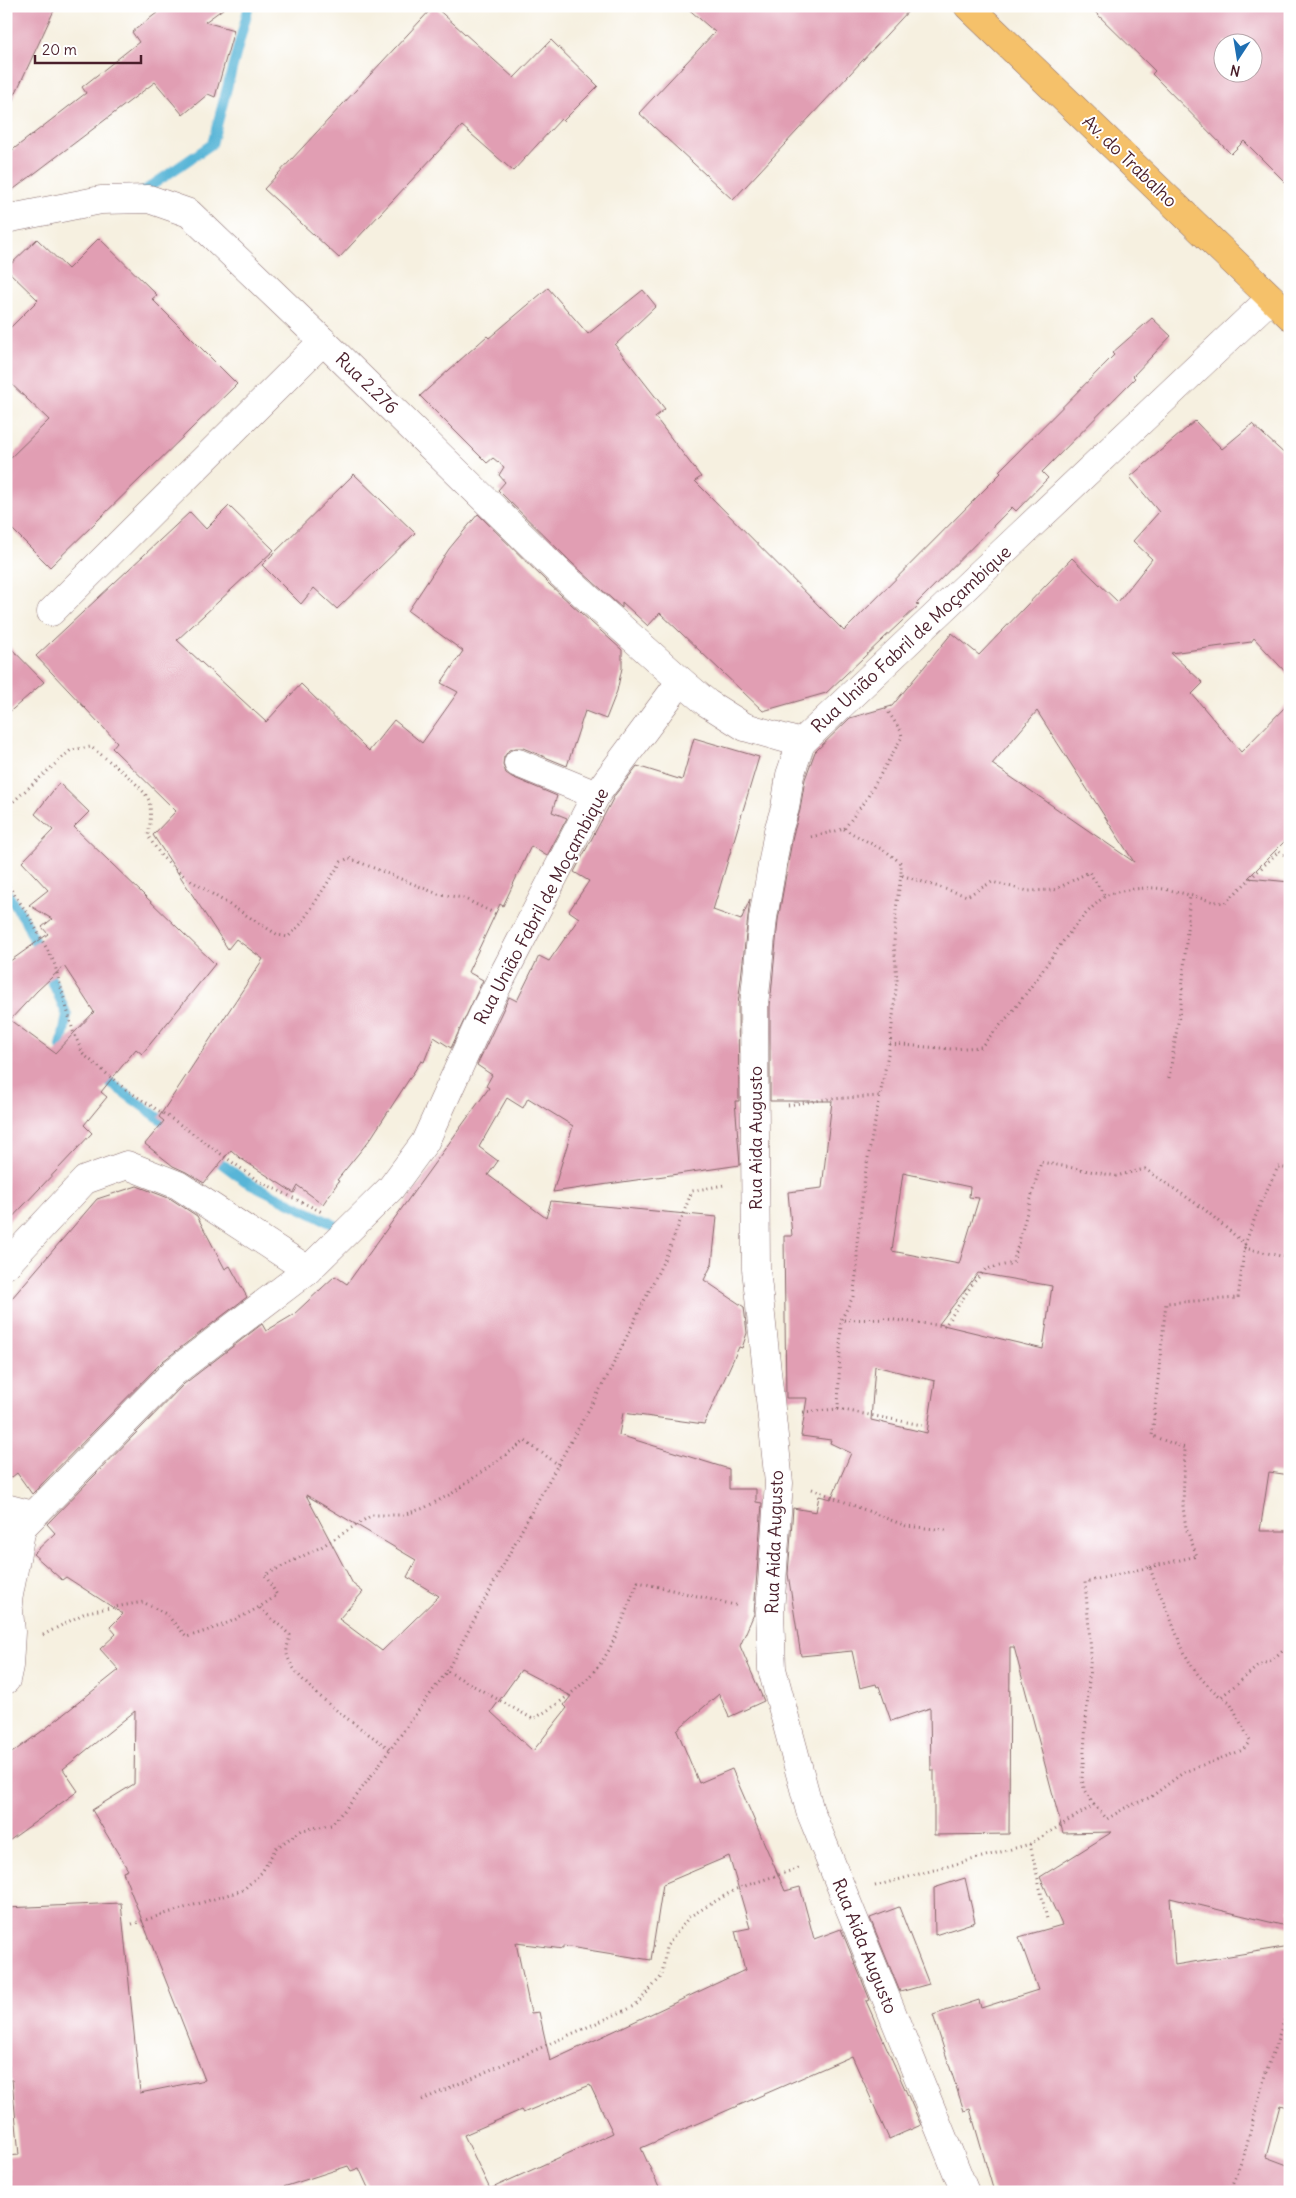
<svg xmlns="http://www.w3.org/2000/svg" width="1296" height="2198" font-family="Delius,sans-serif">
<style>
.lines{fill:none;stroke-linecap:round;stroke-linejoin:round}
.stream{stroke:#58b5d7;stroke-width:10}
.building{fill:#e19eb3;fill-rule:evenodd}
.minor-casing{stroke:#86686a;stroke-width:29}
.major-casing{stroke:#86686a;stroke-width:29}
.path{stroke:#86686a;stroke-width:3;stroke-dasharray:1 4;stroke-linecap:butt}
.minor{stroke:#fff;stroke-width:28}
.major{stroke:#f5c16b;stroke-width:28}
.labels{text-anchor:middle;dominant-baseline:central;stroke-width:4;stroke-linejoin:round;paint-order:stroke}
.street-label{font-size:18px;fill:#4a1f2b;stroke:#fff}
</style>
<rect width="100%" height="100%" fill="#fff"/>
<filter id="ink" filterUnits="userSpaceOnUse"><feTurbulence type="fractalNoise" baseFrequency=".02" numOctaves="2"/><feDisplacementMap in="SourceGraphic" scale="10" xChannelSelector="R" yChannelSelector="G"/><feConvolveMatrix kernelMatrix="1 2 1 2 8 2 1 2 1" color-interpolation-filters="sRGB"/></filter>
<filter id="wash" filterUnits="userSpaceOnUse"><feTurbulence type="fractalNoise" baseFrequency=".0096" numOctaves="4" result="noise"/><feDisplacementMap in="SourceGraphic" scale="20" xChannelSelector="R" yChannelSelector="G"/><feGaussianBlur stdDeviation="1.12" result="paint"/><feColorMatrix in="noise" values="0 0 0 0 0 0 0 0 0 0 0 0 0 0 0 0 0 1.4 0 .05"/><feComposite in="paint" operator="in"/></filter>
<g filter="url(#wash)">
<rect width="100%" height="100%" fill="#f6f0e0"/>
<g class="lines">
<g class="stream">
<path d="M141,193l71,-49 37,-138"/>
<path d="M6,892l19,28 42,95 -6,32 9,7"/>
<path d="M98,1074l76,55"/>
<path d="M210,1155l35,26 100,49"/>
</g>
</g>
<g id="blocks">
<g class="building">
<path d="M6,6h50l-50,108z"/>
<path d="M166,6h61l-22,16 29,8 -19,67 -7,-3 -25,21 -28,-33 -149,113v-40l80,-62 -4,-6 57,-45 -7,-10z"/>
<path d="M434,6l80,72 37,-38 47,46 -35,35 -2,-2 -48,52 -51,-45 -123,132 -75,-69z"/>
<path d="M685,6h228l-180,194 -94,-87 76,-81z"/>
<path d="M1089,6h201v181l-46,-46 -13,13 -79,-80 3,-3zM1224,42h30v30h-30z"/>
<path d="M99,238l58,57 -5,4 85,85 -187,183 -44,-44v-61l43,-42 -43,-41v-47l32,-32 -32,-31 31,-30 31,30z"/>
<path d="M548,288l40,46 55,-44 13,16 -41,39 50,64 -10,8 46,60 -6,4 149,150 145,-146 12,-12 -2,-2 115,-116 -2,-2 40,-35 19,18 -38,40 2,2 -93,94 6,6 -32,33 -4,-4 -96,97 3,1 -93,88 -63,18 -103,-98 -12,13 -26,-24v6l-50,-45 -74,-73 7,-8 -6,-7 5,-8 -11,-9 -6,5 -67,-67 67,-60 2,2z"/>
<path d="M1195,421l27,28 30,-25 38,35v218l-36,-39 -3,4 -80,11 32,30 -11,11 49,58 49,-50v134l-42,42 42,4v593l-21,-3 -9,59h30v396l-120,-29 5,67 115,-19v162l-10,-3 -14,52 24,9v26h-296l-24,-83 -6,2 -31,-96 46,-15 2,8 57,-18 -19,-53 43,-12 -22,-48 72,-45 -49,1 -49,-186h-4l-1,187 -75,1v-65h-3l-1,-62 -39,13 -12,-35 -2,1 -1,-3 -16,4 -8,-37 -51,5 -13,-82 5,-66 23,4 3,-16 12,3 20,-46 -21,-10 1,-3 -30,-4 6,-38h-21l-2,-162h8l-4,-44 34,-4 10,-87h-62v-95l8,-86 15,-85 7,-25 5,-31 10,-27 35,-34 42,-12 60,-73 27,22 93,-97 46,44 34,-43 -19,-18 26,-29 -29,-35zM1037,711l97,151 -142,-98zM903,1173l67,14 -1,10 10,1 -20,66 -67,-13zM978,1273l74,13 -9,63 -104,-25zM875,1366l60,15 -8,52 -56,-13z"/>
<path d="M354,474l61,59 -78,76 -23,-21 -13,16 -39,-39z"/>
<path d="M229,506l45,44 -97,90 89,82 35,-38 68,67 25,-31 28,23 36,-51 -17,-9 22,-32 -55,-40 41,-62 29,-35 72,71 72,65v18l-5,23 -11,28 -21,-8 -18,55 -44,-18h-7l-7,2 -5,7 -1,8 3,8 6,4 45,19 -5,16 15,6 -20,38 -16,-10 -28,60 -3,-2 -32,68 15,8 -32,68 -17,-11 -10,25 -3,-1 -50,77 -34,42 2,1 -16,23 -25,-18 -4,7 -54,-35 -9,-8 -27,33 -18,-11 -13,-6 -28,-22 19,-23 -5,-4 104,-158 -27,-20 -8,10 -75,-114 23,-24 -64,-63 5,-6 -81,-86 154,-144 16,17z"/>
<path d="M6,643l38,39 -38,33z"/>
<path d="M694,738l65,19 -46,153 28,10 9,-21 -12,106 1,96h-4l5,64 -187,27 20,-66 -45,-28 -5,10 -16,-10 -28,49 19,14 -10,14 58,43 5,-17 166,16 -5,47 -8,16 40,27 3,26 -5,15 -3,-1 -35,77 -81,-11 -4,22 110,34v20h27v13l6,1 -8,111 -14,32 24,55 -35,16 -10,-23 -42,36 22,53 33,-14 53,122 15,-4 14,52 27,-10 29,71 -4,1 55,124 -32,14 -37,-83 -211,92 20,44h-291l-11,-24 -8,3 -3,-5 -80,26h-257l-3,-36 11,-1 -7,-75h-4l1,-14h-3v-158l115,-5 19,190 65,-13 -82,-208 5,-2 -36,-60 42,-26 1,-73 -72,58 15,22 -72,52v-86l39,-28 74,-59 -19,-21 16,-15 -6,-7 13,-13 -57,-37 -4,3 -29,-26 22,-21 -8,-9 137,-140 78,-60 4,7 27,-16 42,-39 12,8 142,-196 -3,-2 6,-11 -15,-10 32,-68 8,4 22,-45 10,5 30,-43 -10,-7 20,-30 -15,-9 41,-77 22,-29 45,14zM306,1495l110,65 -9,17 32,19 -57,55 -43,-32 24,-27 -10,-8zM521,1670l50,26 -7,9 3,3 -34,43 -42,-39zM729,1856l21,72 -15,3 10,39 -195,91 -11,-49 -8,1 -15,-70 47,6v-3l88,14 12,-76zM590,2085l23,48 -123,56 -26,-54 57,-25 2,3z"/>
<path d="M59,783l30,29 -15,15 141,137 -73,90 -6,-5 -35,43 6,5 -23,28 8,8 -86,91v-260l42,-30 -6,-7 10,-8 -23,-14 19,-15 -26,-28 31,-32 -18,-16zM64,966l30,46 -39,41 -45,-33 27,-29z"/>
<path d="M137,1186l34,13 26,17 28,53 5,-3 17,31 -84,64 -131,133 -15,-21 -11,9v-177l91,-106z"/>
<path d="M965,1878l10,44 -40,13 -1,-47z"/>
<path d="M899,1907l30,77 -29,8 -30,-74z"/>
</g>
</g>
</g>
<g filter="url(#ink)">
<use href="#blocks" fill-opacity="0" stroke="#86686a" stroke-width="1"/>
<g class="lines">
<g class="minor-casing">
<g id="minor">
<path d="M6,219l95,-19 48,-1 40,14 134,128 238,233 120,107 26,22 38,24 56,16 470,-445"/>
<path d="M51,612l272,-271"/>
<path d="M801,743l-11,32 -5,33 -7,23 -15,87 -9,87 2,264 23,214 -9,129 2,57 38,142 155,381"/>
<path d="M518,763l78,32"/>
<path d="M6,1265l79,-85 42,-15 51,20 130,85"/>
<path d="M6,1508l27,7"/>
<path d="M6,1536l16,-9 152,-155 134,-102 83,-82 34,-46 60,-132 111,-215 85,-114"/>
<path d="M6,1680l3,-14 2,-34 -3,-32 14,-73"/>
</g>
</g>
<g class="major-casing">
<path id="major" d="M968,6l322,310"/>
</g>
<g class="path">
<path d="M6,808l65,-58 20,-3c13,10 54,40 58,54 3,12 1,23 -1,35l14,21 23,20 93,58 10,2 13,-13 40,-62 8,-4 89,36 25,4 35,17"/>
<path d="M844,829l43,23 14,11v12l66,21 25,-14 36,9 26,-1 35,-18 16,24"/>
<path d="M811,837l33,-8 23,-31 35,-61 -1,-6 -16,-24"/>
<path d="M901,875l-5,34 -2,34 3,37 -7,64 -24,124 -9,75v25l-4,29 -12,23 45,-1 59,7 28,-43 13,-14 27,-6 28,-101 75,14 29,-7 59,40 41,35 16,-42 17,-35 12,2"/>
<path d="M6,882l23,34 25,46 19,69 10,23 42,35 53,34 79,57 65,32"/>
<path d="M890,1044l62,5 29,-2c12,-15 26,-28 37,-43 28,-35 50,-78 86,-107 8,-6 40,-10 51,-9 25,2 47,13 70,15l54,-52 11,8"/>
<path d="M1169,1078l12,-74 9,-110"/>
<path d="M788,1105l40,-6 52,-3"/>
<path d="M1244,1248l46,10"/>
<path d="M838,1409l84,16"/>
<path d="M803,1412l35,-3 3,-89"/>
<path d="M812,1489l94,37 40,4"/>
<path d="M1150,1567l47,-11 -11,-28 -3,-21 2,-59 -33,-12 14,-133 72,-5 7,-54"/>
<path d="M260,1608l30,27c-1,5 -4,14 -3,19 7,31 78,77 104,96"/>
<path d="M43,1635l44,-23 56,-10 23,12 21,23c33,-10 62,-21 90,-42l-12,-20 56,-28 51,-32h31l21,-7 27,-14 74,-53 34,24"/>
<path d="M447,1671l86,-162 74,-132 61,-125 24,-61 32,-6"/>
<path d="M1094,1805l-10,-17 -2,-9 9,-128 -6,-69 65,-15c4,15 11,28 17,43 16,38 19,59 54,87"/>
<path d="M1030,1844l17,75"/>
<path d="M875,1886l155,-42 64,-39 13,14 18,-11 26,-11 33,-25 59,-22 7,-9 -20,-39 -9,-5 36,-30 15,-7 12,-11"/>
<path d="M132,1924l111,-34 19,-18 14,-24 26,-18 29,-5 24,-27 92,-127 86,48c29,-16 63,-42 78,-73 10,-20 18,-43 27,-64l101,24"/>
<path d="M422,2100l213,-94 27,-30 4,-29 23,-30 47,-28 63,-21"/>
<path d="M1229,2192l15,-37 21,-80 25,-71"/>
</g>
<use href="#minor" class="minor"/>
<use href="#major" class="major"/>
</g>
</g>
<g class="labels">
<g class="street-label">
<text transform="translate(1130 161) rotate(44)">Av. do Trabalho</text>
<text transform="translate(367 383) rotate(44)">Rua 2.276</text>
<text transform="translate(911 639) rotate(-43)">Rua União Fabril de Moçambique</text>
<text transform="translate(541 906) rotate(-62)">Rua União Fabril de Moçambique</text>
<text transform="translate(755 1138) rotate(-90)">Rua Aida Augusto</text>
<text transform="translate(774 1542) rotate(-88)">Rua Aida Augusto</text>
<text transform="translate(865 1946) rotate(68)">Rua Aida Augusto</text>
</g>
</g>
<rect width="1296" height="2198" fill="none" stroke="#fff" stroke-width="25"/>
<g transform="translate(1238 58) rotate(192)"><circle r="24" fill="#ffffff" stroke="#b7a5aa"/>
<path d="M0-4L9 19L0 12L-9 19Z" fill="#1f6fb2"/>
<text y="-8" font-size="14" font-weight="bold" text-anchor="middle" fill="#4a1f2b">N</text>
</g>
<path d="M35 55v8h106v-8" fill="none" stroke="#4a1f2b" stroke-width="2.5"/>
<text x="42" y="55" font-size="15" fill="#4a1f2b" stroke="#ffffff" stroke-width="4" paint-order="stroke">20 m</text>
</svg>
